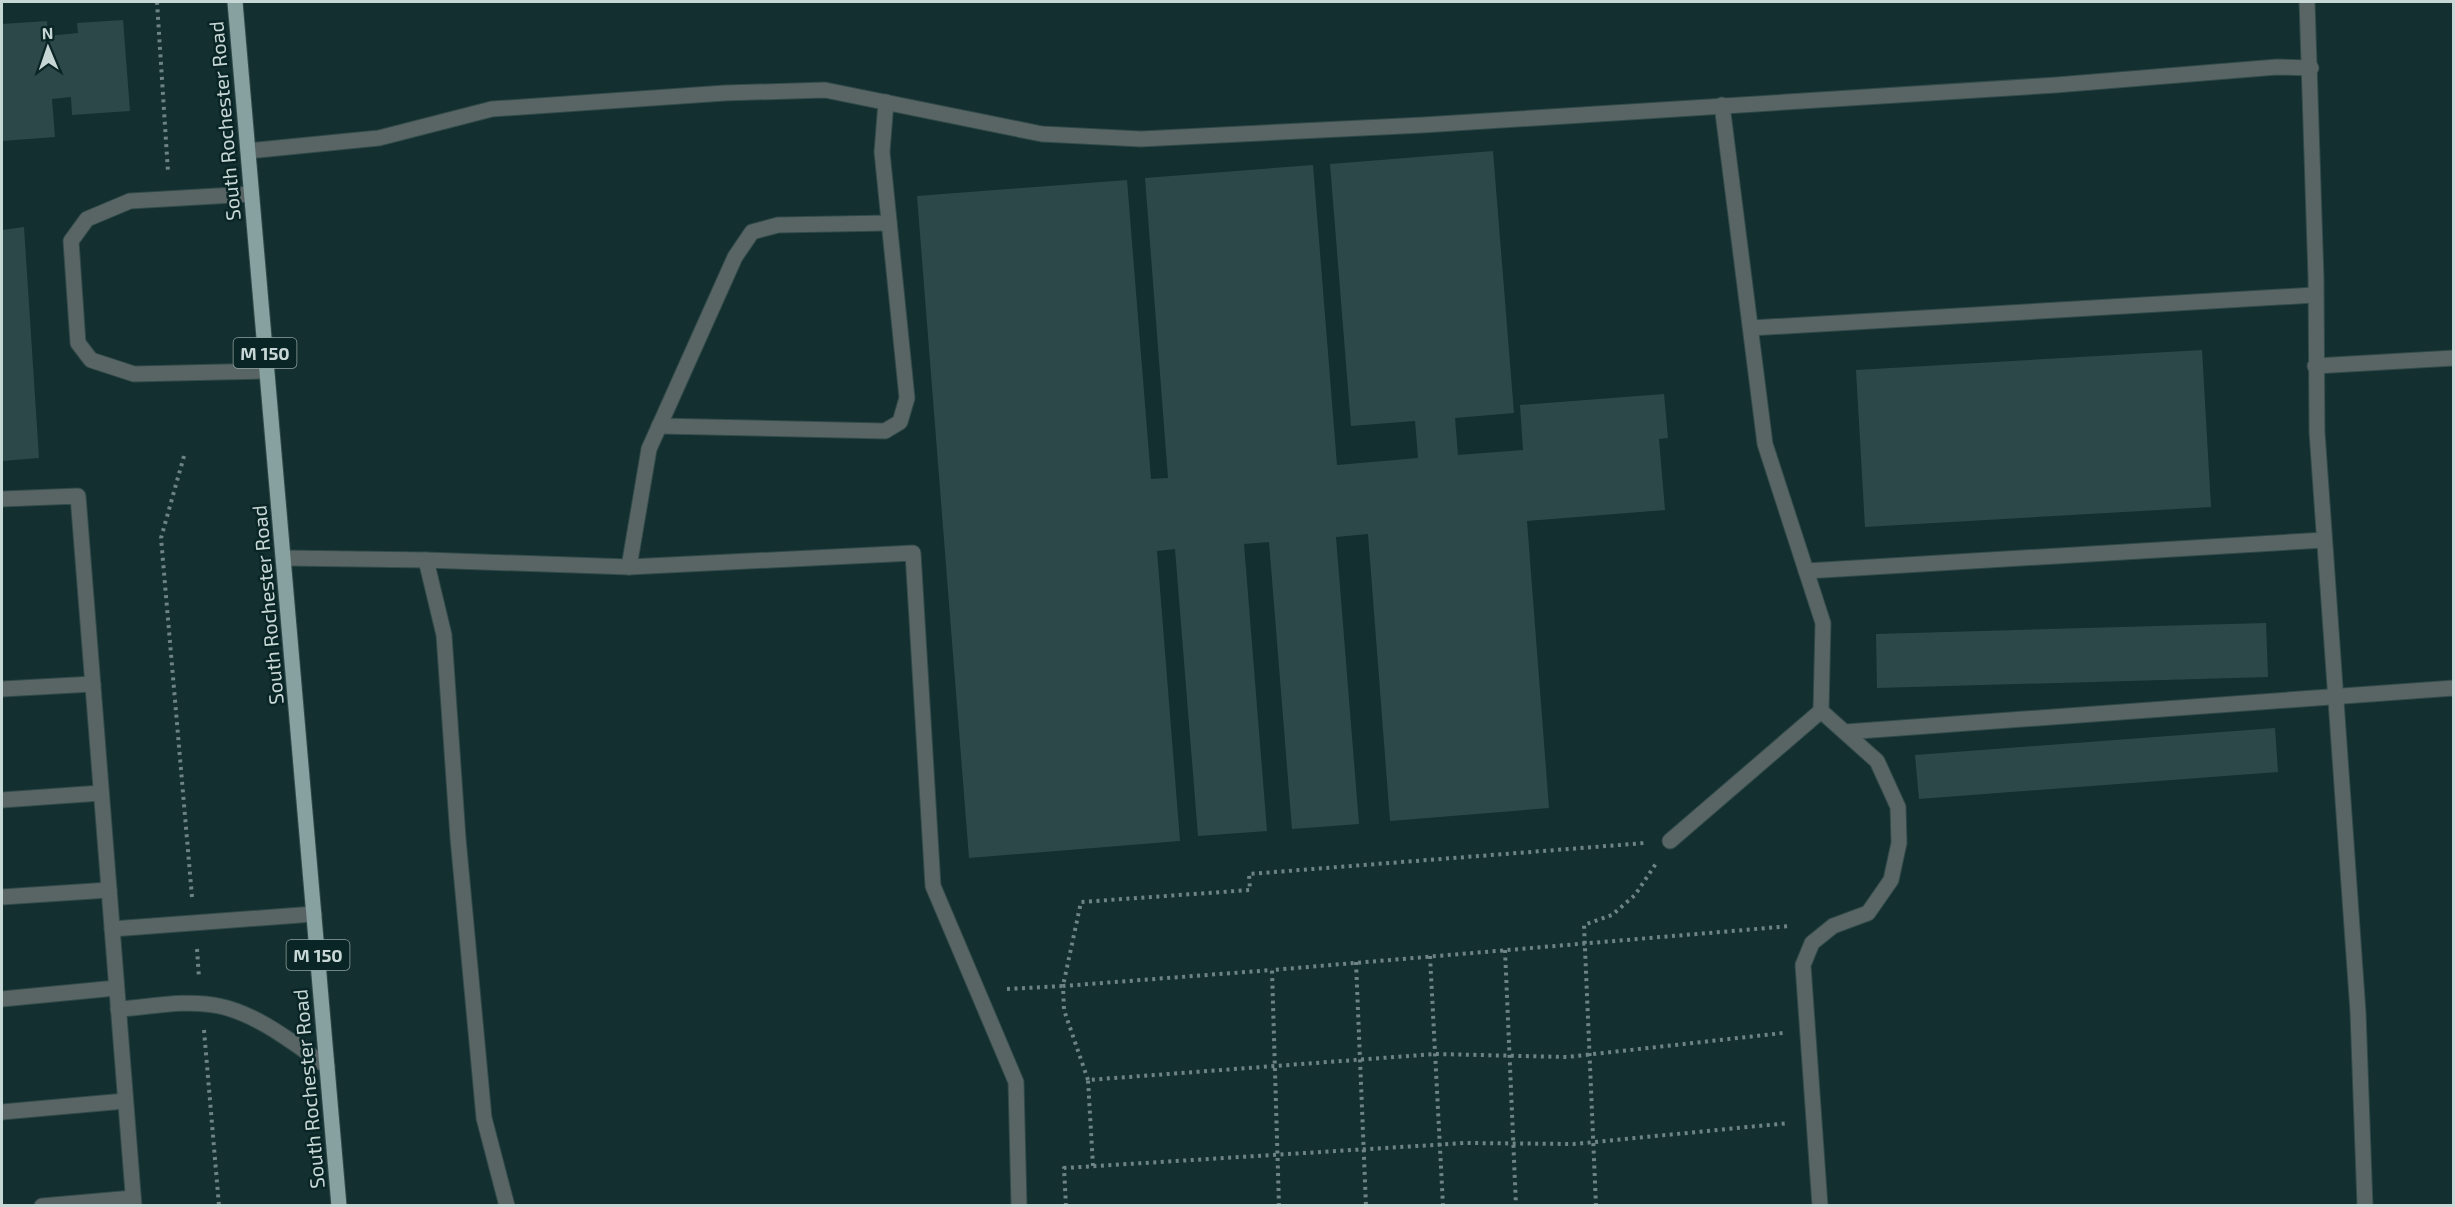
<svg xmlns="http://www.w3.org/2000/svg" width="2455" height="1207" font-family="'Exo 2',sans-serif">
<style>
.building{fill:#2d4848}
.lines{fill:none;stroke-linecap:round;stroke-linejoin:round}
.minor-casing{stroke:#314a4a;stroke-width:17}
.major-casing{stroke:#314a4a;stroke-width:17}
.path{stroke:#6e8383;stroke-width:4;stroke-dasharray:3 4.5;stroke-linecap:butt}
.minor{stroke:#596565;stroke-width:15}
.major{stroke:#87a0a0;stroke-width:15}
.labels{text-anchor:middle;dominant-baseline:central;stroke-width:5;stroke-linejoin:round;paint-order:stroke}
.shield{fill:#0a2525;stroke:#8ea2a1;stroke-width:1.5}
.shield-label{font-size:18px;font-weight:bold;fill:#c7d7d6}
.street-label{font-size:20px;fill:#c7d7d6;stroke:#0a2525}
</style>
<rect width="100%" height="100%" fill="#142f2f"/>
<g class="building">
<path d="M123,20l7,91 -58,4 -1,-18 -19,2 3,38 -53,4v-117l45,-3 1,15 30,-3 -1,-10z"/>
<path d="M1493,151l21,262 -59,5 3,37 65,-5 -3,-45 144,-11 4,44 -9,1 6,71 -138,11 22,287 -159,13 -22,-287 -32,3 23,287 -67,5 -23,-287 -25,2 23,287 -69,5 -23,-287 -18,2 23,290 -211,17 -52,-662 210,-16 24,299 17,-1 -23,-300 168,-13 24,300 81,-7 -3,-37 -64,5 -21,-262z"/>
<path d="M24,227l15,231 -37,3v-231z"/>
<path d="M2202,350l9,157 -346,20 -9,-157z"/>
<path d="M2266,623l2,54 -391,11 -1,-54z"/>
<path d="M2275,728l3,44 -359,27 -4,-44z"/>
</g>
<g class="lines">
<g class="minor-casing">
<g id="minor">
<path d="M2307,2l9,276 1,154 41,580 7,194"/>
<path d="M1722,105l43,339 58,179 -2,88 56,50 21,46 1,36 -8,37 -23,33 -35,13 -21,17 -9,22 17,241"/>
<path d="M248,151l131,-13 113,-29 233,-16 100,-3 217,44 99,5 282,-14 633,-40 221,-18 34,1"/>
<path d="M251,194l-121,7 -43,18 -16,22 7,102 13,17 43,14 132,-3"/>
<path d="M1751,328l563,-33"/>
<path d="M2315,366l139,-8"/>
<path d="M659,426l226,5 15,-9 7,-24 -25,-246 4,-50"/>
<path d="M2,499l76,-3 56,710"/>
<path d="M284,558l142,2 203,7 284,-14 20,333 83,196 3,124"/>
<path d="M426,560l18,75 14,203 26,280 23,88"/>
<path d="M629,567l20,-118 86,-192 17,-25 26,-7 111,-2"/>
<path d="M1806,571l518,-31"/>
<path d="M2,689l91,-5"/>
<path d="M1845,732l609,-44"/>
<path d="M2,800l99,-7"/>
<path d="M1670,841l151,-130"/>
<path d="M2,897l107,-7"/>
<path d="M112,929l202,-15"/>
<path d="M2,999l114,-11"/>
<path d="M118,1009c32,-2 69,-10 101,-3 39,8 75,38 108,60"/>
<path d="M2,1112l123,-11"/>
<path d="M42,1206l91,-8"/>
</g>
</g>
<g class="major-casing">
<path id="major" d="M235,2l104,1204"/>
</g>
<g class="path">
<path d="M157,2l11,170"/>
<path d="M184,456l-23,82 31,359"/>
<path d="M197,949l2,29"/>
<path d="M1505,950l11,256"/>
<path d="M1430,956l13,250"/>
<path d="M1356,962l10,244"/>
<path d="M1007,989l56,-3 18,-84 169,-12 -1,-16 396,-31"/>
<path d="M204,1030l15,176"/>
<path d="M1088,1080l-24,-70 -1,-24 209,-16"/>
<path d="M1093,1166l-5,-86 347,-26 132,3 216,-24"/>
<path d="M1066,1206l-2,-38 401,-25 109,1 215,-21"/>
<path d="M1279,1206l-7,-236 519,-44"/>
<path d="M1596,1206l-12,-281 28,-10 23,-20 22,-33"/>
</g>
<use href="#minor" class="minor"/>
<use href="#major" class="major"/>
</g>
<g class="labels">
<g class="shield">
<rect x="233.5" y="338" width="63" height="30" rx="4.5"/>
<rect x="286.5" y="940" width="63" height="30" rx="4.5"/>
</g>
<g class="shield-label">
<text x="265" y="353">M 150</text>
<text x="318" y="955">M 150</text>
</g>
<g class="street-label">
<text transform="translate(224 121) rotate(-95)">South Rochester Road</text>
<text transform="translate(267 605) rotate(-95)">South Rochester Road</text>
<text transform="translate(308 1089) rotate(-95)">South Rochester Road</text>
</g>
</g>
<rect width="2455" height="1207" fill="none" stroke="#c7d7d6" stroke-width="6"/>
<g transform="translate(48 48) rotate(358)" stroke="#0a2525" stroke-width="4.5" paint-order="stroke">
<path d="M0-4.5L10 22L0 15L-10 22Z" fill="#c7d7d6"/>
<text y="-9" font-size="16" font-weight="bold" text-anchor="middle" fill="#c7d7d6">N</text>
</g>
</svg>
